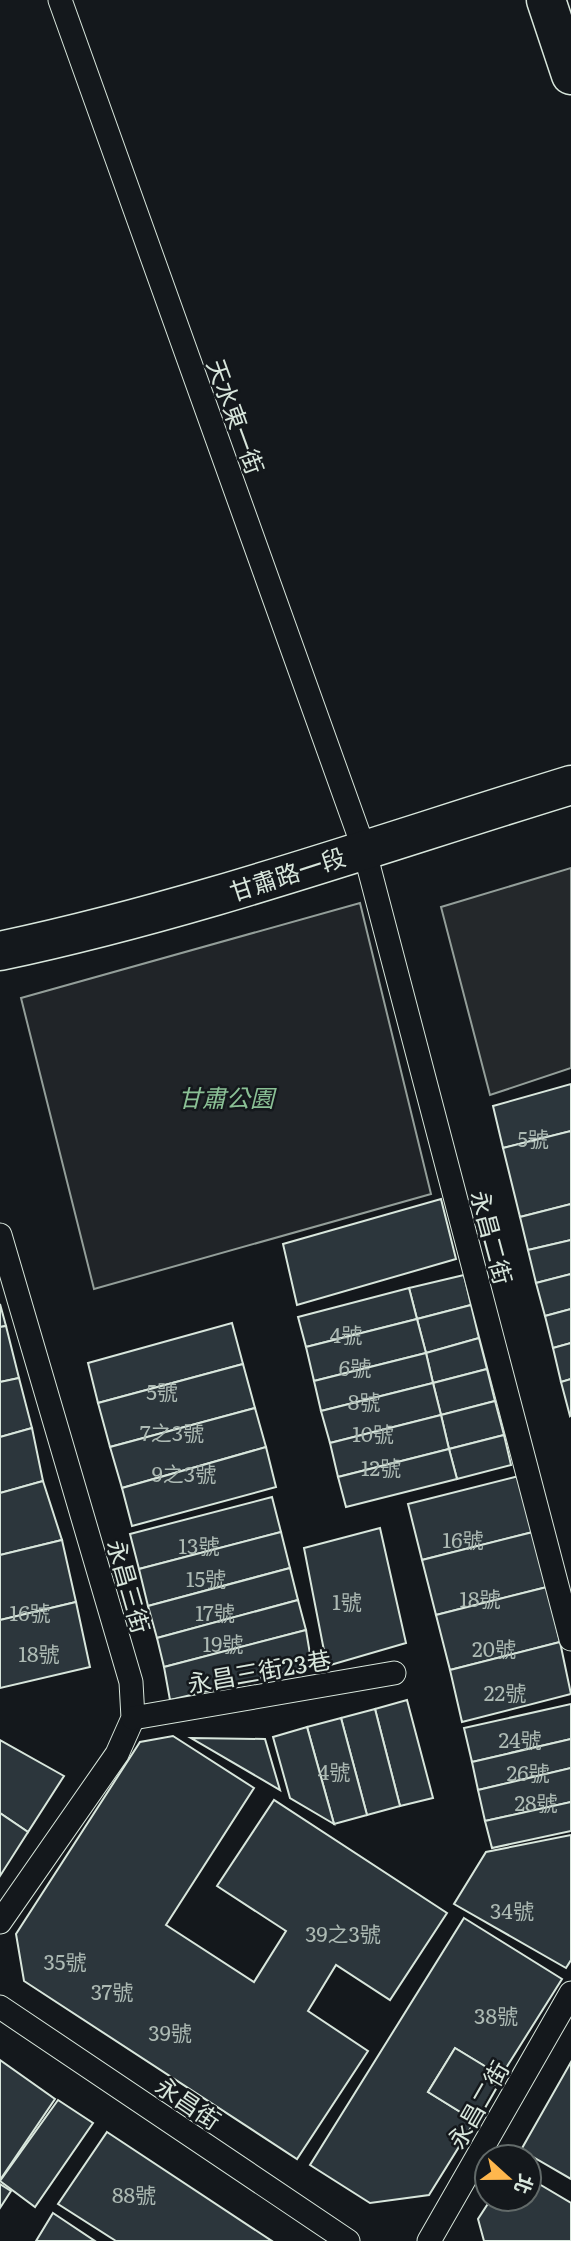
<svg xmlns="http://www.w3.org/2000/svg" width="571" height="2241" font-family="Literata,'Noto Sans TC',serif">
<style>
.green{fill:#202428;stroke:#939e99;stroke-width:2}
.parking{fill:#24282b;stroke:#939e99;stroke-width:2}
.building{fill:#2c363c;stroke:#d8e6dc;stroke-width:2}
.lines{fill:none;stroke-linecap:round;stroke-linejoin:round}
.service-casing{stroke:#d8e6dc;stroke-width:25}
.tertiary-casing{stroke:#d8e6dc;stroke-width:41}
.secondary-casing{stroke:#d8e6dc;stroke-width:41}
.service{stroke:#14181c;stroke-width:23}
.tertiary{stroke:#14181c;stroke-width:38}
.secondary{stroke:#14181c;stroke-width:38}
.labels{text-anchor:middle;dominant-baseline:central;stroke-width:5;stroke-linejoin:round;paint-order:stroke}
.number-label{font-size:21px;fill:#adbab4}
.street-label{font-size:24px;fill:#d8e6dc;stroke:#14181c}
.park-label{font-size:24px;font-style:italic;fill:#8ac095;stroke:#14181c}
</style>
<rect width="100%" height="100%" fill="#14181c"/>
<path class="green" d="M360,903l71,291 -337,95 -73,-291z"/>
<path class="parking" d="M571,868v200l-81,27 -49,-188z"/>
<g class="building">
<path d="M571,1084v47l-68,17 -10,-42z"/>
<path d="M571,1131v73l-51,13 -17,-69z"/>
<path d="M441,1199l15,60 -159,46 -14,-61z"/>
<path d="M571,1204v36l-43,10 -8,-33z"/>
<path d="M571,1240v34l-35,9 -8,-33z"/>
<path d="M571,1274v35l-26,7 -9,-33z"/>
<path d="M464,1275l7,30 -54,14 -8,-31z"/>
<path d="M409,1288l8,31 -111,28 -8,-30z"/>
<path d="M0,1304l6,22 -6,1z"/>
<path d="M471,1305l8,33 -53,15 -9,-34z"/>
<path d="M571,1309v34l-18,5 -8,-32z"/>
<path d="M417,1319l9,34 -112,28 -8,-34z"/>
<path d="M232,1323l11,41 -145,39 -10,-40z"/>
<path d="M6,1326l13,52 -19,4v-55z"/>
<path d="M479,1338l8,31 -54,14 -7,-30z"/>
<path d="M571,1343v36l-10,3 -8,-34z"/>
<path d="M426,1353l7,30 -112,28 -7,-30z"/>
<path d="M243,1364l12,44 -145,39 -12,-44z"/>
<path d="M487,1369l8,32 -54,14 -8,-32z"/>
<path d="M19,1378l13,50 -32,9v-55z"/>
<path d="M571,1379v36l-1,1 -9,-34z"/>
<path d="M433,1383l8,32 -111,28 -9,-32z"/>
<path d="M495,1401l9,34 -55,14 -8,-34z"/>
<path d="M255,1408l11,39 -144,41 -12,-41z"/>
<path d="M441,1415l8,34 -111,28 -8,-34z"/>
<path d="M32,1428l11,53 -43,12v-56z"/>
<path d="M504,1435l7,30 -54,14 -8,-30z"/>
<path d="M266,1447l10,40 -144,39 -10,-38z"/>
<path d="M449,1449l8,30 -111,28 -8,-30z"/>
<path d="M519,1476l14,56 -111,28 -14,-56z"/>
<path d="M43,1481l19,59 -62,15v-62z"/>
<path d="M272,1497l9,35 -142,37 -9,-35z"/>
<path d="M380,1528l26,115 -79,23 -23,-118z"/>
<path d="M281,1532l9,36 -142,38 -9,-37z"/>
<path d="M533,1532l14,55 -111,28 -14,-55z"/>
<path d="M62,1540l14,62 -76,18v-65z"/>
<path d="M290,1568l8,32 -141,38 -9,-32z"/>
<path d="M547,1587l13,55 -110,28 -14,-55z"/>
<path d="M298,1600l8,30 -142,37 -7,-29z"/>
<path d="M76,1602l14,65 -90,21v-68z"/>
<path d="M306,1630l6,36 -142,34 -6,-33z"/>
<path d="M560,1642l11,52 -109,28 -12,-52z"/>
<path d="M407,1700l26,98 -33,8 -25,-97z"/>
<path d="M571,1704v35l-99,23 -8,-34z"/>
<path d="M375,1709l25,97 -33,9 -26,-97z"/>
<path d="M341,1718l26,97 -33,9 -27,-97z"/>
<path d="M307,1727l27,97 -44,-26 -17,-61z"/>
<path d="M173,1736l81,52 -88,137 88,57 32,-51 -69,-45 57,-86 173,113 -57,87 -54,-35 -28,46 60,40 -71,108 -273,-178 -8,-47 124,-192z"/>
<path d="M191,1738l74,1 15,51z"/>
<path d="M571,1739v29l-93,22 -6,-28z"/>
<path d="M0,1740l64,36 -36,56 -28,-19z"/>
<path d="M571,1768v34l-86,19 -7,-31z"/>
<path d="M571,1802v29l-79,17 -7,-27z"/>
<path d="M0,1813l28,19 -28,44z"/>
<path d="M571,1835v125l-5,8 -112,-64 32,-52z"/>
<path d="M464,1918l98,61 -61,97 -46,-28 -27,44 47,29 -46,74 -59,8 -60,-38z"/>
<path d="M455,2048l46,28 -26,45 -47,-29z"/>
<path d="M0,2060l55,39 -55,81z"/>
<path d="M571,2062v117l-50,-29z"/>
<path d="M58,2100l35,23 -58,84 -35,-26z"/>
<path d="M107,2132l165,109h-156l-58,-37z"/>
<path d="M529,2178l42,25v38h-87l-6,-22 13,-20h38z"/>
<path d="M0,2184l11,7 -11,17z"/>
<path d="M53,2213l42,28h-59z"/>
</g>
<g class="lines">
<g class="service-casing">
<g id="service">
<path d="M60,0l304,849 207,790"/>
<path d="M0,1235l131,447 2,36 -16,36 -117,168"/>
<path d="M133,1718l261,-45"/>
<path d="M0,2007l348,234"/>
<path d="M429,2241l142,-248"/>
</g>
</g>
<g class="tertiary-casing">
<path id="tertiary" d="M0,951c194,-41 382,-108 571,-166"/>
</g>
<g class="secondary-casing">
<path id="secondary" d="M546,0l25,75"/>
</g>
<use href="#service" class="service"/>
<use href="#tertiary" class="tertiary"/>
<use href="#secondary" class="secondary"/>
</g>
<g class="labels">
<g class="number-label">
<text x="533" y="1137">5號</text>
<text x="346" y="1333">4號</text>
<text x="355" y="1366">6號</text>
<text x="162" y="1390">5號</text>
<text x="364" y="1400">8號</text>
<text x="172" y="1431">7之3號</text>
<text x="373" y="1432">10號</text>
<text x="381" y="1466">12號</text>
<text x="184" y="1472">9之3號</text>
<text x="463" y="1538">16號</text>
<text x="199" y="1544">13號</text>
<text x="206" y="1577">15號</text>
<text x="480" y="1597">18號</text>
<text x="347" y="1600">1號</text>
<text x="30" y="1611">16號</text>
<text x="215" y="1611">17號</text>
<text x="223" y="1642">19號</text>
<text x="494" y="1647">20號</text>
<text x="39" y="1652">18號</text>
<text x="505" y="1691">22號</text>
<text x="520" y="1738">24號</text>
<text x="334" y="1770">4號</text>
<text x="528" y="1771">26號</text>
<text x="536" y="1801">28號</text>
<text x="512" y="1909">34號</text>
<text x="343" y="1932">39之3號</text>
<text x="65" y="1960">35號</text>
<text x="112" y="1990">37號</text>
<text x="496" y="2014">38號</text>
<text x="170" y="2031">39號</text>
<text x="134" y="2193">88號</text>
</g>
<g class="street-label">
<text transform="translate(237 416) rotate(70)">天水東一街</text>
<text transform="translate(287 873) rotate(-18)">甘肅路一段</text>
<text transform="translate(493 1237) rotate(75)">永昌二街</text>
<text transform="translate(130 1586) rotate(74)">永昌三街</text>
<text transform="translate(259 1670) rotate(-10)">永昌三街23巷</text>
<text transform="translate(189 2102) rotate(34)">永昌街</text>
<text transform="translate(477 2104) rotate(-60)">永昌二街</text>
</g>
<g class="park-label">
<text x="226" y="1096">甘肅公園</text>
</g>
</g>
<g transform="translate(508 2178) rotate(111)"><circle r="33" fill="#14181c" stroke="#626a69" stroke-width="2"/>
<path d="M0-5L12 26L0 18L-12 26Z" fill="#ffb74d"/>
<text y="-10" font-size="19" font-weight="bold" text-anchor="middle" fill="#d8e6dc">北</text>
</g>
</svg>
